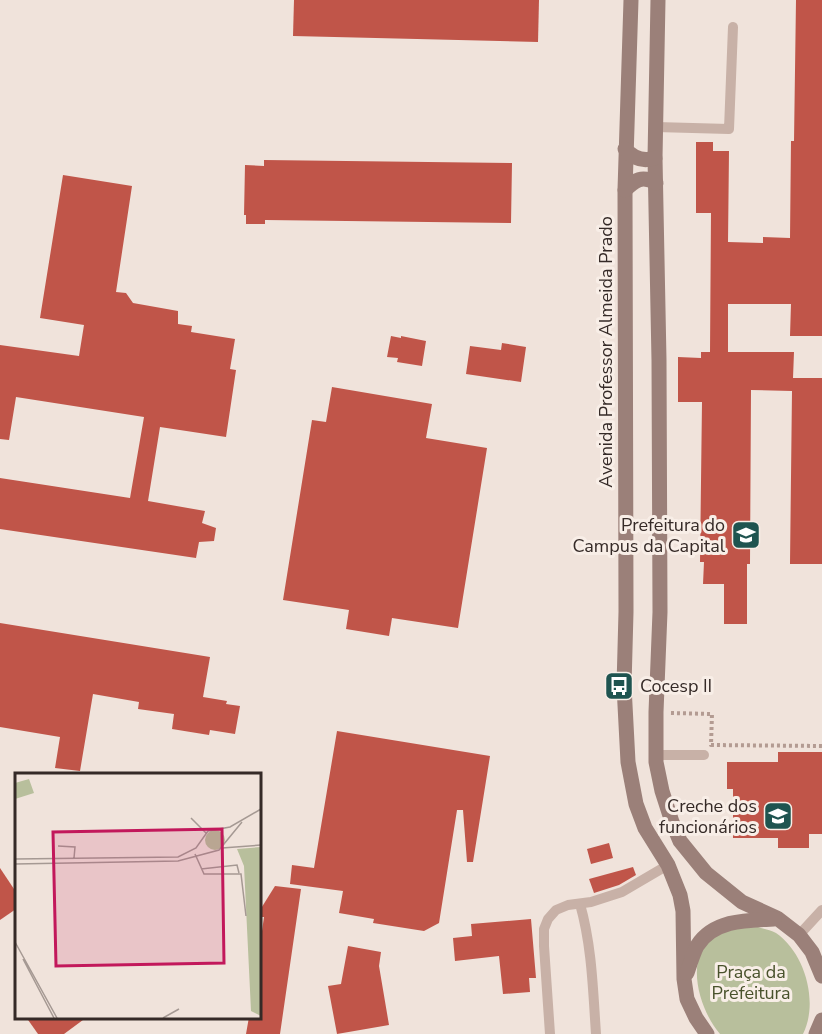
<svg xmlns="http://www.w3.org/2000/svg" width="822" height="1034" font-family="'Nunito Sans',sans-serif">
<style>
.green{fill:#b8bf9c}
.building{fill:#c05549}
.lines{fill:none;stroke-linecap:round;stroke-linejoin:round}
.path{stroke:#b39b92;stroke-width:4;stroke-dasharray:3 3;stroke-linecap:butt}
.lane{stroke:#c8b1a7;stroke-width:10}
.secondary{stroke:#9b8079;stroke-width:15}
.labels{text-anchor:middle;dominant-baseline:central;stroke-width:6;stroke-linejoin:round;paint-order:stroke}
.street-label{font-size:18px;fill:#352a27;stroke:#f8eee7}
.poi-label{font-size:18px;fill:#352a27;stroke:#f8eee7;text-anchor:end}
.park-label{font-size:18px;fill:#49522c;stroke:#f8eee7}
.inset-road{fill:none;stroke:#a59993;stroke-width:1.5}
.view{fill:#c2185b;fill-opacity:0.15;stroke:#c2185b;stroke-width:3}
.inset-edge{fill:none;stroke:#352a27;stroke-width:3}
</style>
<rect width="100%" height="100%" fill="#f0e3db"/>
<path class="green" d="M758,927c6,2 13,3 18,6 29,20 43,69 27,101h-83c-21,-24 -38,-80 -3,-100 12,-7 28,-6 41,-7z"/>
<g class="building">
<path d="M294,0h245l-1,42 -245,-6z"/>
<path d="M796,0h26v336h-32l1,-32h-63v48h66l-1,26h29v186h-32l2,-173 -41,-1 -1,174h-3v60h-23v-40h-21l1,-22h-4l2,-160h-24v-45l23,1v-6h9l1,-139h-15v-71h17v9h16l-1,91 35,1v-6l27,1 1,-97h3z"/>
<path d="M264,160l248,3 -1,60 -246,-3v4h-19v-9h-2l1,-50 19,1z"/>
<path d="M63,175l69,11 -16,106 10,1 7,10 45,8v13l14,2 -1,6 44,7 -5,30 6,1 -10,67 -66,-10 -12,74 57,10 -3,12 14,5 -2,13 -15,1 -3,16 -196,-29v-51l130,20 14,-81 -128,-20 -7,43 -9,-1v-94l79,11 5,-31 -44,-7z"/>
<path d="M391,336l10,2v-2l25,5 -4,25 -25,-4 1,-4 -11,-1z"/>
<path d="M502,343l24,4 -5,35 -55,-8 4,-28 31,4z"/>
<path d="M332,387l100,17 -6,34 61,10 -29,180 -66,-10 -3,18 -43,-7 3,-19 -66,-10 29,-180 14,2z"/>
<path d="M0,623l210,34 -7,40 24,4 -1,3 14,2 -5,28 -25,-4 -1,5 -37,-6 2,-15 -36,-5 1,-7 -46,-8 -13,77 -25,-3 5,-31 -60,-10z"/>
<path d="M337,731l153,25 -17,106h-6l-4,-52h-6l-18,113 -15,8 -51,-8 1,-4 -35,-6 4,-22 -53,-7 2,-19 22,3z"/>
<path d="M778,752h44v82h-13v14h-31v-10h-45v-49h-6v-27h51z"/>
<path d="M609,843l4,15 -22,6 -4,-15z"/>
<path d="M633,867l3,8 -17,10 -25,8 -5,-14z"/>
<path d="M0,868l16,24v17l-16,11z"/>
<path d="M275,886l26,3 -21,145h-34l3,-17h11v-72l4,-28h-4v-7z"/>
<path d="M531,919l5,59h-7l1,14 -27,2 -4,-38 -44,5 -2,-23 19,-2 -1,-12z"/>
<path d="M348,946l33,6 -2,14 10,59 -52,9 -9,-48 13,-2z"/>
<path d="M26,1017h61l-23,17h-26z"/>
</g>
<g class="lines">
<path class="path" d="M671,713l41,1 -1,31 111,1"/>
<g class="lane">
<path d="M656,127l73,2 4,-102"/>
<path d="M656,755h48"/>
<path d="M580,904c12,42 13,87 16,130"/>
<path d="M799,935l23,-25"/>
<path d="M550,1034l-6,-88v-17l4,-10 8,-9 12,-5 23,-3 31,-10 46,-27"/>
</g>
<g class="secondary">
<path d="M631,0l-6,190 1,422 -2,74 4,76 8,42 9,24 23,37 12,30 3,16 1,68 3,20 9,19 11,16"/>
<path d="M658,0l-3,158 4,202 1,252 -4,100v50l6,29 10,31 8,19 26,32 36,29 35,16 22,17 13,17 10,24"/>
<path d="M625,149c8,9 18,13 30,9"/>
<path d="M625,190c10,-10 17,-15 31,-7"/>
<path d="M687,973c3,-9 6,-19 10,-27 16,-26 50,-26 77,-27"/>
<path d="M816,1034l6,-14"/>
</g>
</g>
<defs>
<g id="university-square" transform="scale(1.5)"><rect x="-9" y="-9" width="18" height="18" rx="4" fill="#1f5450" stroke="#f8eee7"/><path d="M0-5L7-2L0 1L-7-2ZM-4 1L0 2.5L4 1V4Q0 6-4 4Z" fill="#fff"/></g>
<g id="bus-square" transform="scale(1.5)"><rect x="-9" y="-9" width="18" height="18" rx="4" fill="#1f5450" stroke="#f8eee7"/><path d="M-5-6H5V4H4V6H2V4H-2V6H-4V4H-5ZM-3.5-4V0h7V-4ZM-3.5 1.2v1.5H-2V1.2ZM2 1.2v1.5H3.5V1.2Z" fill="#fff"/></g>
<g id="school-square" transform="scale(1.5)"><rect x="-9" y="-9" width="18" height="18" rx="4" fill="#1f5450" stroke="#f8eee7"/><path d="M0-5L7-2L0 1L-7-2ZM-4 1L0 2.5L4 1V4Q0 6-4 4Z" fill="#fff"/></g>
</defs>
<g fill-rule="evenodd">
<use href="#university-square" x="746" y="535"/>
<use href="#bus-square" x="619" y="686"/>
<use href="#school-square" x="778" y="816"/>
</g>
<g class="labels">
<g class="street-label">
<text transform="translate(606 352) rotate(-90)">Avenida Professor Almeida Prado</text>
</g>
<g class="poi-label">
<text x="725" y="525">Prefeitura do<tspan x="725" dy="21">Campus da Capital</tspan></text>
<text x="640" y="686" text-anchor="start">Cocesp II</text>
<text x="757" y="806">Creche dos<tspan x="757" dy="21">funcionários</tspan></text>
</g>
<g class="park-label">
<text x="751" y="972">Praça da<tspan x="751" dy="21">Prefeitura</tspan></text>
</g>
</g>
<g transform="translate(15 773)">
<rect width="246" height="246" fill="#f0e3db"/>
<path d="M14,6l5,14 -19,6v-16zM190 67a10 10 0 1 1 20 0a10 10 0 1 1-20 0ZM246,74v169l-10,-5 -7,-145 -7,-17z" fill="#b8bf9c"/>
<path class="inset-road" d="M176,45l15,15M43,73l17,1 -1,11M207,75l39,-3M180,81l9,20h37l5,42M0,86l163,-2 18,-9 12,-17 22,-4 31,-18M0,91l163,-3 41,-11 23,-28M186,96l36,-4 2,8M0,169l42,76M8,186l31,59M148,245l16,-9"/>
<path class="view" d="M207,56l2,134 -168,3 -3,-134z"/>
<rect width="246" height="246" class="inset-edge"/>
</g>
</svg>
